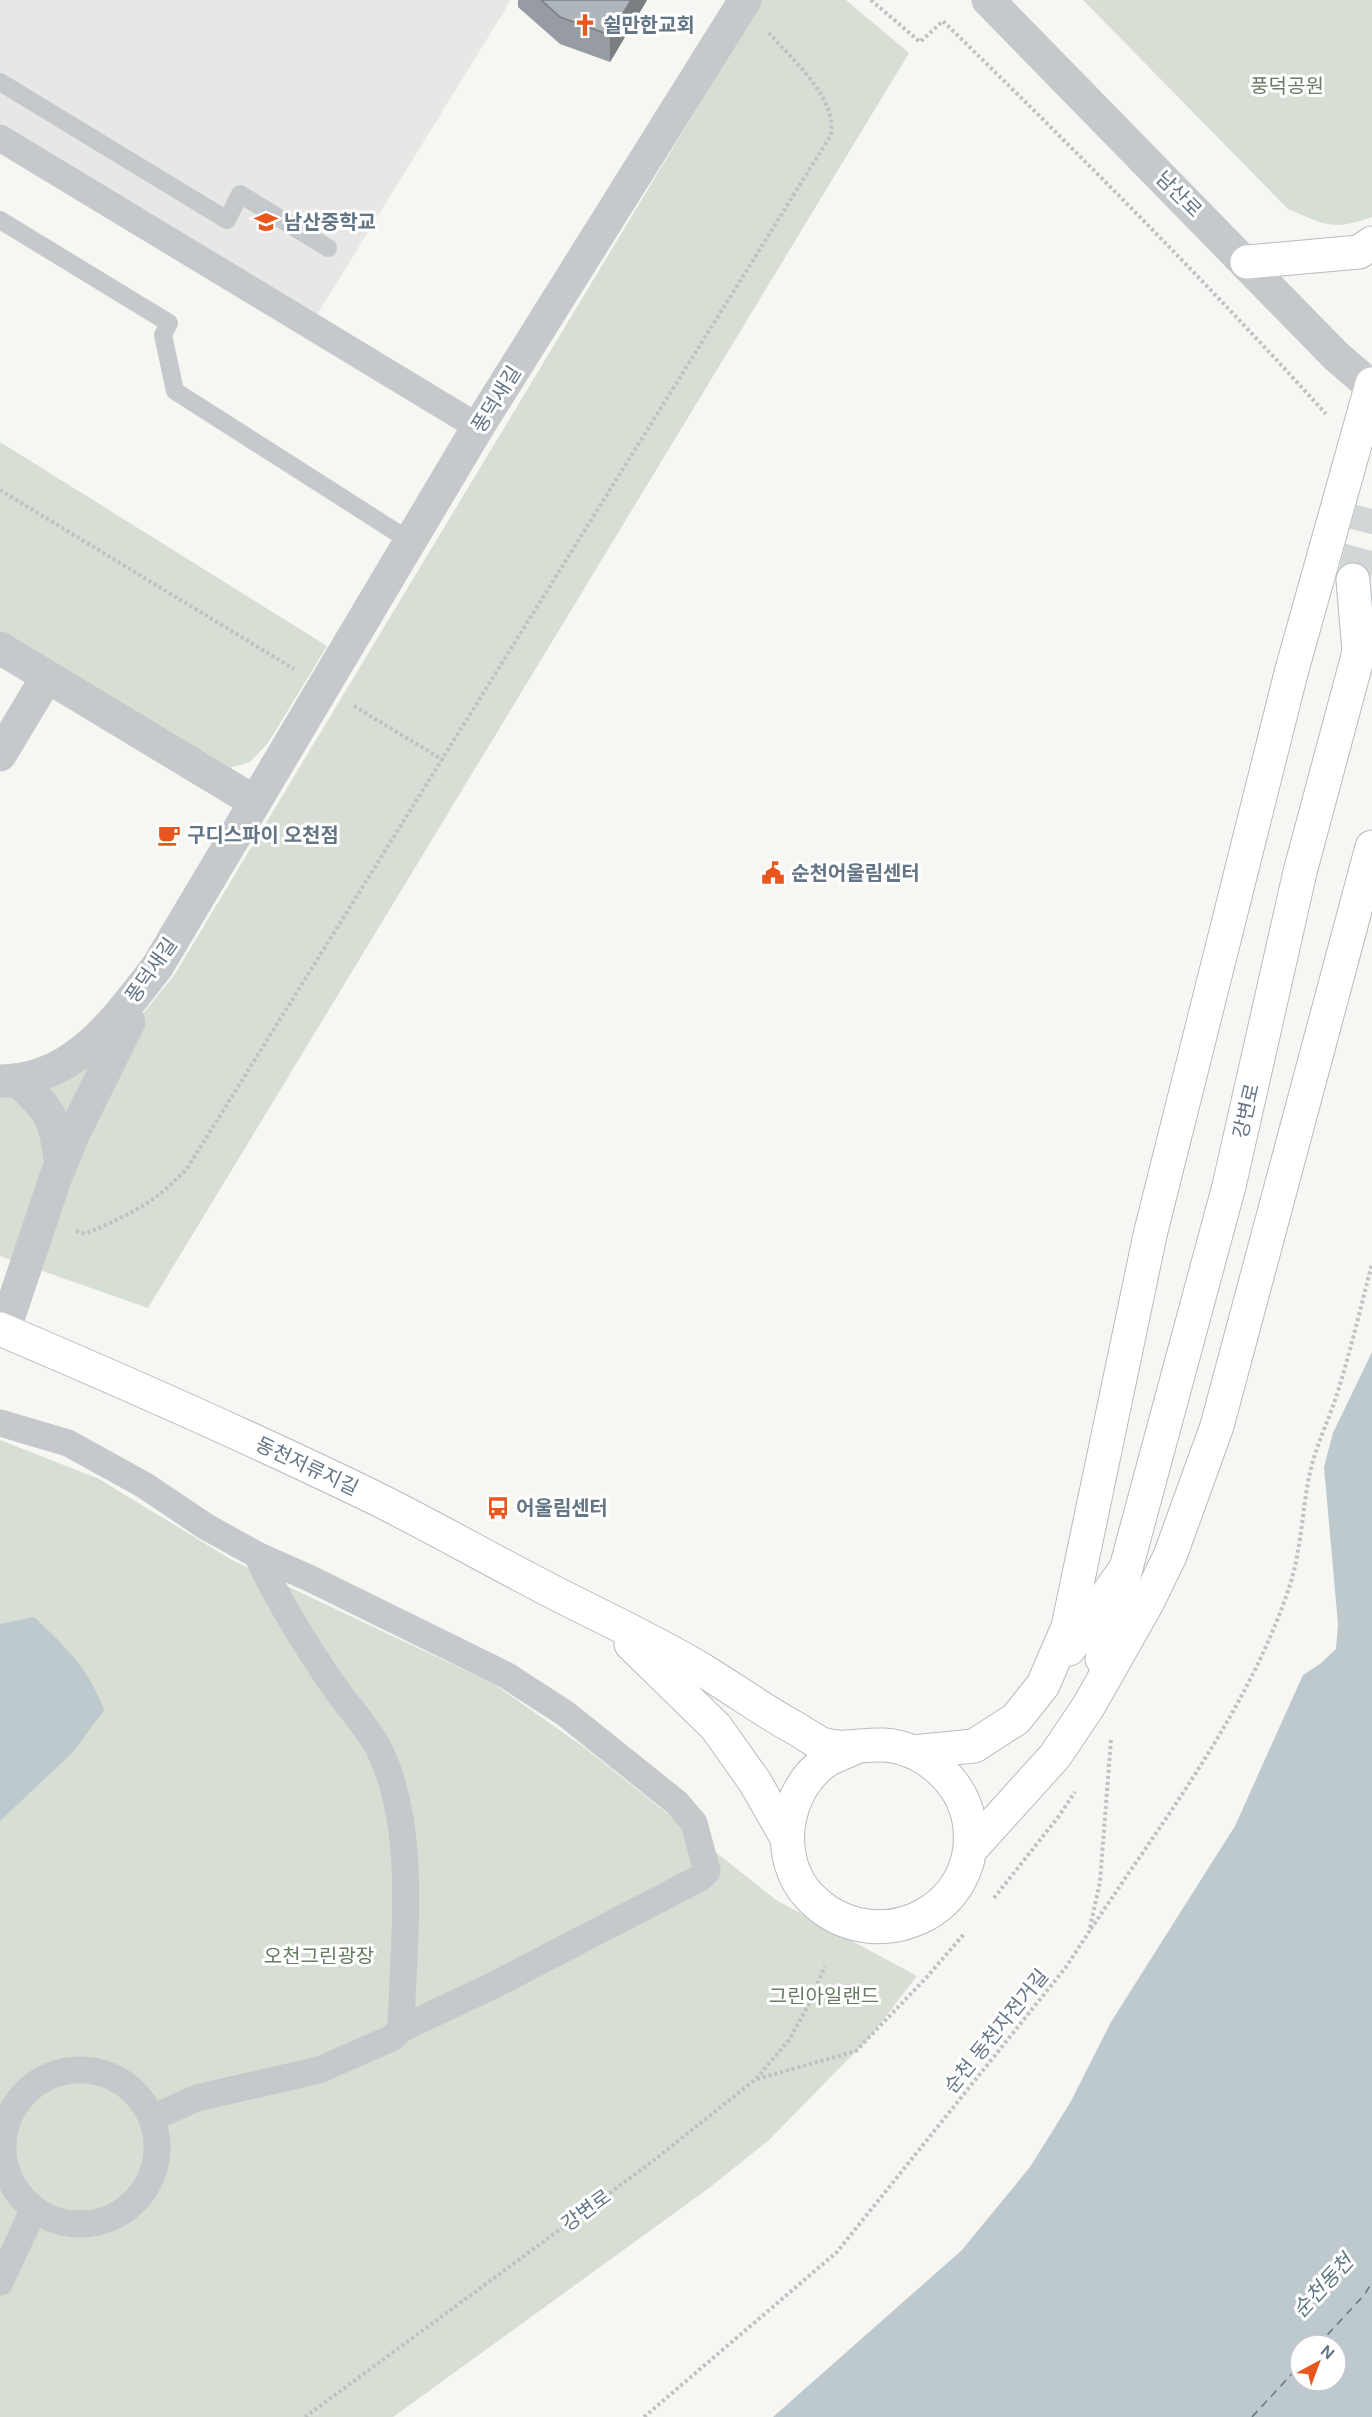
<svg xmlns="http://www.w3.org/2000/svg" width="1372" height="2417" font-family="'DM Sans','Noto Sans KR',sans-serif">
<style>
.built{fill:#e7e8e6}
.green{fill:#d7ded3}
.water{fill:#bec9ce;fill-rule:evenodd}
.lines{fill:none;stroke-linecap:round;stroke-linejoin:round}
.ferry{stroke:#5f7782;stroke-width:1.5;stroke-dasharray:8 6;stroke-linecap:butt}
.secondary-tunnel{stroke:#d2d6d7;stroke-width:33;stroke-dasharray:33 16;stroke-linecap:butt}
.secondary-casing{stroke:#b8bcc1;stroke-width:35}
.path{stroke:#bfc1c3;stroke-width:4;stroke-dasharray:3 3;stroke-linecap:butt}
.service{stroke:#c6c9cc;stroke-width:18}
.pedestrian{stroke:#c6c9cc;stroke-width:27}
.minor{stroke:#c6c9cc;stroke-width:33}
.tertiary{stroke:#c6c9cc;stroke-width:33}
.secondary{stroke:#fff;stroke-width:33}
.wall{fill:#969ca1}
.shaded-wall{fill:#7a7f83}
.building{fill:#aeb5bb;stroke:#7a7f83;stroke-width:1.5}
.labels{text-anchor:middle;dominant-baseline:central;stroke-width:6;stroke-linejoin:round;paint-order:stroke}
.poi-label{font-size:20px;font-weight:bold;fill:#647585;stroke:#fff;text-anchor:start}
.park-label{font-size:20px;fill:#677c63;stroke:#fff}
.street-label{font-size:20px;fill:#647585;stroke:#fff}
.water-label{font-size:21px;font-style:italic;fill:#5f7782;stroke:#fff}
</style>
<rect width="100%" height="100%" fill="#f6f6f2"/>
<path class="built" d="M0,0h511l-196,318 -315,-193z"/>
<g class="green">
<path d="M762,0h84l63,53 -761,1255 -148,-52v-167l138,-69 37,-46z"/>
<path d="M1083,0h289v217c-39,14 -47,8 -84,-8z"/>
<path d="M0,442l327,204 -59,97 -18,19 -24,7 -226,-130z"/>
<path d="M0,1440l99,39 133,81 262,124 91,64 191,152 141,76 -48,62 -100,102 -60,48 -316,229h-393z"/>
</g>
<g class="water">
<path d="M1372,1352v1065h-599l189,-167 68,-83 40,-64 41,-81 124,-196 68,-151 17,-11 16,-15 2,-25 -14,-157 9,-34zM1300,2345h36v36h-36z"/>
<path d="M34,1617c32,30 54,51 70,93l-31,42 -73,69v-197z"/>
</g>
<g class="lines">
<g class="ferry">
<path d="M1318,2345l47,-51 7,-12"/>
<path d="M1252,2417l48,-52"/>
</g>
<path class="secondary-tunnel" d="M1353,580l19,-71"/>
<g class="secondary-casing">
<g id="secondary">
<path d="M1247,262l112,-10 13,-9"/>
<path d="M1353,580l6,72"/>
<path d="M0,1329c125,53 249,108 371,167 55,27 109,58 163,86 56,30 116,56 170,89 31,19 60,40 91,57 9,5 18,12 27,16 20,7 40,0 61,1 41,2 79,36 86,76 15,92 -96,141 -159,76 -37,-38 -26,-107 16,-136 8,-5 19,-9 28,-13"/>
<path d="M1126,1568l103,-382 71,-314 59,-220 13,-20"/>
<path d="M631,1644l85,83 39,55 32,56"/>
<path d="M1069,1649l57,-81 -24,91"/>
<path d="M913,1752l61,-6 42,-27 27,-34 25,-58 82,-392 141,-562 81,-289"/>
<path d="M970,1850l85,-94 33,-49 59,-104 23,-47 47,-130 155,-579"/>
</g>
</g>
<g class="path">
<path d="M871,0l49,42 23,-21c131,128 260,257 383,393"/>
<path d="M0,490l294,179"/>
<path d="M354,706l89,54"/>
<path d="M76,1231l9,3c45,-20 70,-30 103,-67l643,-1032c6,-39 -40,-76 -63,-103"/>
<path d="M994,1898l65,-82 16,-24"/>
<path d="M1091,1929c72,-109 156,-216 198,-341 12,-36 13,-75 20,-111 6,-30 20,-57 29,-86 13,-42 23,-85 34,-127"/>
<path d="M757,2079l99,-28 70,-73 38,-44"/>
<path d="M305,2417l344,-253 107,-85 33,-39 20,-36 16,-38"/>
<path d="M644,2417l193,-165 229,-285 23,-35 11,-50 11,-143"/>
</g>
<g class="service">
<path d="M0,82l227,138 13,-26 88,54"/>
<path d="M0,220l169,103 -6,12 12,56 235,150"/>
</g>
<g class="pedestrian">
<path d="M0,138l478,289"/>
<path d="M0,1423l68,20 76,42 61,41 52,29 52,23 197,97 60,39 111,89 17,20 13,48 -7,7 -208,108 -91,43 -9,9 -73,32 -122,28 -45,20"/>
<path d="M257,1555c22,48 51,94 81,137 13,18 30,36 40,55 41,82 25,193 23,282"/>
<circle cx="80" cy="2147" r="77"/>
<path d="M0,2282l34,-73"/>
</g>
<g class="minor">
<path d="M0,648l255,154"/>
<path d="M0,755l47,-78"/>
<path d="M16,1080c36,30 38,38 45,84"/>
<path d="M0,1081c75,0 115,-61 157,-114l321,-540 267,-427"/>
<path d="M4,1331l51,-152 19,-46 55,-111"/>
</g>
<path class="tertiary" d="M988,0l348,356 36,31"/>
<use href="#secondary" class="secondary"/>
</g>
<path class="wall" d="M518,0h129l-37,62 -50,-18 -42,-37z"/>
<path class="shaded-wall" d="M631,0h16l-37,62v-27z"/>
<path class="building" d="M541,0h90l-21,35 -50,-18z"/>
<defs>
<g id="church-bare" transform="scale(1.8)"><path d="M-1.2-6h2.4v3.5h3.3v2.4h-3.3V6h-2.4V-.1h-3.3v-2.4h3.3Z" fill="#ea571e" stroke="#fff" stroke-width="2.5" paint-order="stroke"/></g>
<g id="school-bare" transform="scale(1.8)"><path d="M0-5L7-2L0 1L-7-2ZM-4 1L0 2.5L4 1V4Q0 6-4 4Z" fill="#ea571e" stroke="#fff" stroke-width="2.5" paint-order="stroke"/></g>
<g id="cafe-bare" transform="scale(1.8)"><path d="M-5.5-4.5H6V0H3Q3 3.5 0 3.5H-2.5Q-5.5 3.5-5.5 0ZM3-3.2v2h1.7v-2ZM-6 4.5H4V6H-6Z" fill="#ea571e" stroke="#fff" stroke-width="2.5" paint-order="stroke"/></g>
<g id="civic-bare" transform="scale(1.8)"><path d="M-.6-6.5H3V-4.5H.6V-3L4-1V1h2V6H-6V1h2V-1L-.6-3ZM-1.2 2.5V6h2.4V2.5Z" fill="#ea571e" stroke="#fff" stroke-width="2.5" paint-order="stroke"/></g>
<g id="bus-bare" transform="scale(1.8)"><path d="M-5-6H5V4H4V6H2V4H-2V6H-4V4H-5ZM-3.5-4V0h7V-4ZM-3.5 1.2v1.5H-2V1.2ZM2 1.2v1.5H3.5V1.2Z" fill="#ea571e" stroke="#fff" stroke-width="2.5" paint-order="stroke"/></g>
</defs>
<g fill-rule="evenodd">
<use href="#church-bare" x="585" y="25"/>
<use href="#school-bare" x="266" y="222"/>
<use href="#cafe-bare" x="169" y="835"/>
<use href="#civic-bare" x="773" y="873"/>
<use href="#bus-bare" x="498" y="1508"/>
</g>
<g class="labels">
<g class="poi-label">
<text x="603" y="25">쉴만한교회</text>
<text x="284" y="222">남산중학교</text>
<text x="187" y="835">구디스파이 오천점</text>
<text x="791" y="873">순천어울림센터</text>
<text x="516" y="1508">어울림센터</text>
</g>
<g class="park-label">
<text x="1287" y="86">풍덕공원</text>
<text x="319" y="1956">오천그린광장</text>
<text x="824" y="1996">그린아일랜드</text>
</g>
<g class="street-label">
<text transform="translate(1179 194) rotate(45)">남산로</text>
<text transform="translate(496 399) rotate(-58)">풍덕새길</text>
<text transform="translate(151 970) rotate(-55)">풍덕새길</text>
<text transform="translate(1246 1111) rotate(-77)">강변로</text>
<text transform="translate(307 1466) rotate(25)">동천저류지길</text>
<text transform="translate(996 2031) rotate(-51)">순천 동천자전거길</text>
<text transform="translate(586 2210) rotate(-36)">강변로</text>
</g>
<g class="water-label">
<text transform="translate(1323 2286) rotate(-47)">순천동천</text>
</g>
</g>
<g transform="translate(1318 2363) rotate(41)"><circle r="28" fill="#ffffff" stroke="#c1c8ce" stroke-width="1.5"/>
<path d="M0-4.5L10 22L0 15L-10 22Z" fill="#ea571e"/>
<text y="-9" font-size="16" font-weight="bold" text-anchor="middle" fill="#647585">N</text>
</g>
</svg>
